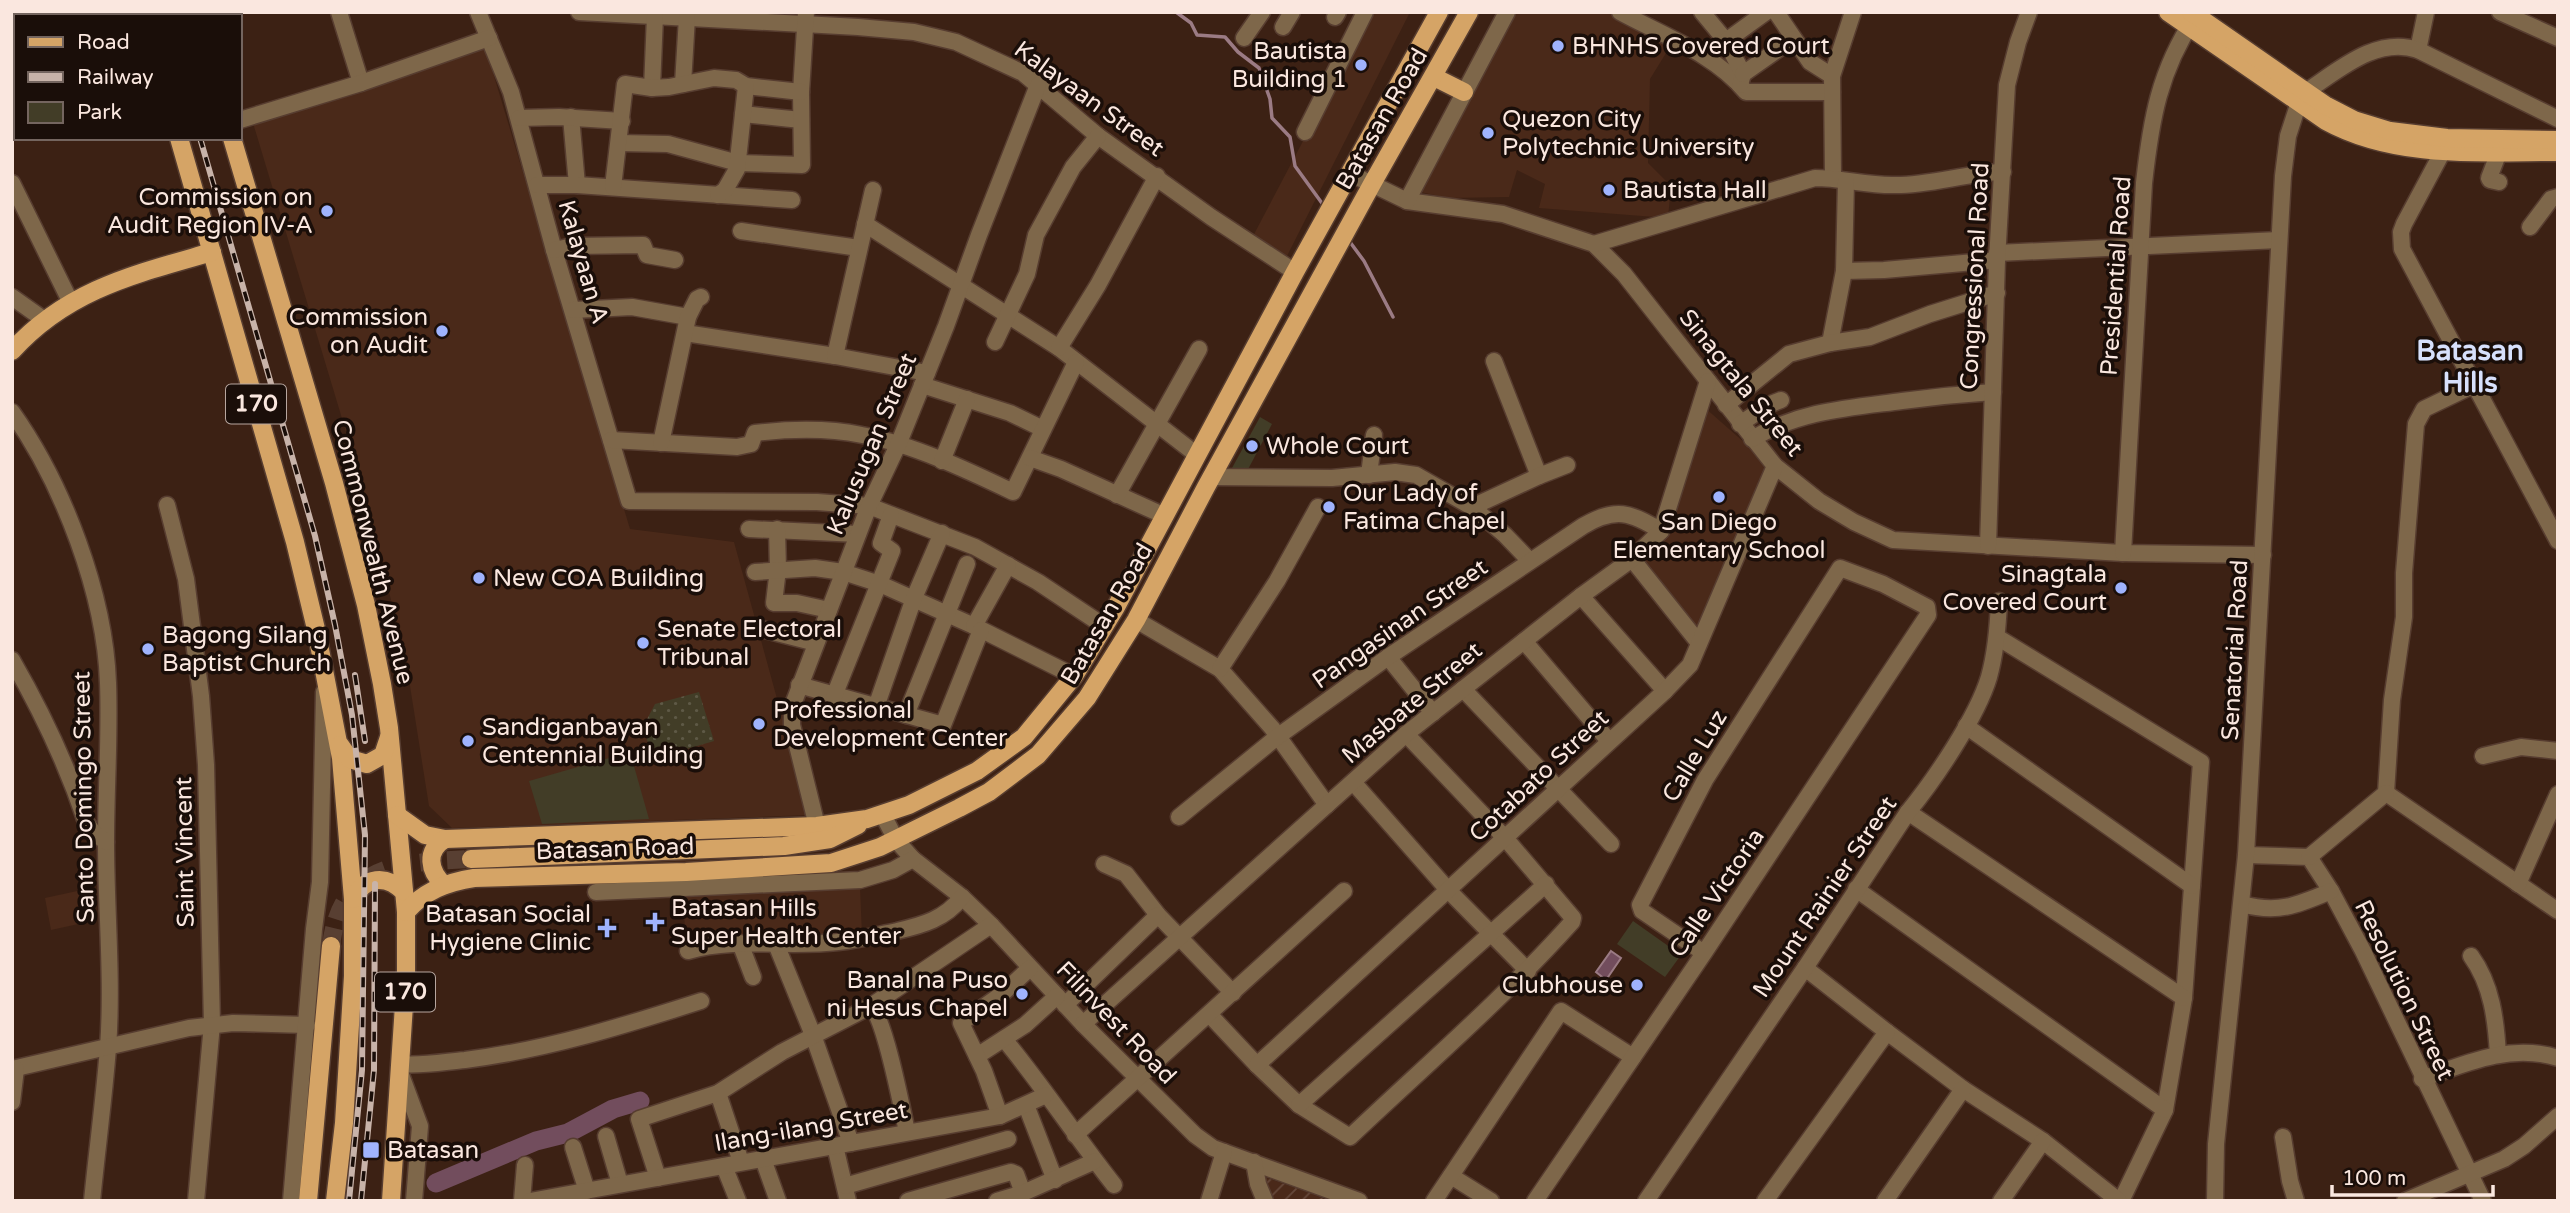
<svg xmlns="http://www.w3.org/2000/svg" width="2570" height="1213" font-family="'Varela Round',sans-serif">
<style>
.built{fill:#4a2919}
.industrial{fill:url(#industrial-furrows)}
.grass{fill:url(#grass-dots)}
.park{fill:#423d27}
.water{fill:#724d5d;stroke:#9b7b84;stroke-width:2}
.lines{fill:none;stroke-linecap:round;stroke-linejoin:round}
.stream{stroke:#9b7b84;stroke-width:3.5}
.river{stroke:#724d5d;stroke-width:19}
.major-tunnel{stroke:#583f32;stroke-width:18;stroke-dasharray:18 9;stroke-linecap:butt}
.minor-casing{stroke:#573d30;stroke-width:19}
.major-casing{stroke:#573d30;stroke-width:21}
.minor{stroke:#7e674a;stroke-width:16}
.major{stroke:#d5a466;stroke-width:18}
.rail-casing{stroke:#c8b3a9;stroke-width:6}
.rail{stroke:#1a0e09;stroke-width:3.5;stroke-dasharray:10;stroke-linecap:butt}
.poi-dot{fill:#9fb3fd;stroke:#1a0e09;stroke-width:2.5}
.labels{text-anchor:middle;dominant-baseline:central;stroke-width:7;stroke-linejoin:round;paint-order:stroke}
.shield{fill:#1a0e09;stroke:#b7a69f;stroke-width:2}
.shield-label{font-size:23px;font-weight:bold;fill:#fae7df}
.poi-label{font-size:24px;fill:#fae7df;stroke:#1a0e09;text-anchor:start}
.street-label{font-size:24px;fill:#fae7df;stroke:#1a0e09}
.quarter-label{font-size:28px;font-weight:bold;fill:#d7e0fc;stroke:#1a0e09}
</style>
<defs>
<pattern id="industrial-furrows" width="10" height="10" patternUnits="userSpaceOnUse" patternTransform="scale(1.75)"><rect width="10" height="10" fill="#4a2919"/><path d="M-1 1l2-2M0 10L10 0M9 11l2-2" fill="none" stroke="#65483a"/></pattern>
<pattern id="grass-dots" width="8" height="8" patternUnits="userSpaceOnUse" patternTransform="scale(1.75)"><rect width="8" height="8" fill="#423d27"/><path d="M2 2h.1M6 6h.1" fill="none" stroke="#5e5946" stroke-width="1.8" stroke-linecap="round"/></pattern>
</defs>
<rect width="100%" height="100%" fill="#3c2114"/>
<g class="built">
<path d="M1371,12h39l-123,244 -35,-18z"/>
<path d="M1517,12h93l61,33 -21,34 -2,84 23,23 -3,32 -129,-10 6,-24 -28,-14 -8,27 -60,1 -29,-6z"/>
<path d="M485,46l145,483 104,13 75,273 -357,13 -23,-22 -22,-139 -38,-159 -116,-385z"/>
<path d="M1704,407l67,59 -71,168 -61,-77 31,-30z"/>
<path d="M860,887l2,48 -176,9 -3,-47z"/>
<path d="M91,888l3,17 -14,4 3,14 -32,7 -6,-32z"/>
</g>
<path class="industrial" d="M1261,1176l49,17 19,8h-58z"/>
<path class="grass" d="M699,692l15,49 -61,18 -10,-32 12,-23z"/>
<g class="park">
<path d="M1260,417l12,7 -27,51 -13,-7z"/>
<path d="M630,752l19,67 -107,5 -13,-43z"/>
<path d="M1633,921l48,34 -16,22 -48,-33z"/>
</g>
<path class="water" d="M1611,951l10,7 -15,22 -10,-8z"/>
<g class="lines">
<g class="stream">
<path d="M1176,12l15,11 6,12 28,2 13,15 21,16 11,31 2,19 18,19 5,29 29,40"/>
<path d="M1347,238l17,23 29,56"/>
</g>
<path class="river" d="M436,1183l100,-42 32,-8 45,-24 27,-8"/>
<path class="major-tunnel" d="M331,946c10,-85 73,-83 140,-87"/>
<g class="minor-casing">
<g id="minor">
<path d="M339,12l22,71"/>
<path d="M478,12l33,80 43,158 75,251 188,1 52,4 106,41 63,35 66,44"/>
<path d="M579,12l279,15 56,5 42,10 67,31 75,63 113,81 84,55"/>
<path d="M1620,12c42,23 95,42 126,80h86"/>
<path d="M1702,12l24,29 17,33 -3,11"/>
<path d="M1776,12l34,50 22,14"/>
<path d="M2500,12l58,26"/>
<path d="M1335,17l3,-5"/>
<path d="M1283,27l9,-15"/>
<path d="M1244,38l18,-26"/>
<path d="M1726,41l40,-29"/>
<path d="M2418,50l8,-38"/>
<path d="M1743,74l50,-35"/>
<path d="M683,84l4,-67"/>
<path d="M652,88l3,-72"/>
<path d="M2307,91c33,-22 70,-55 111,-41l140,69"/>
<path d="M743,114l58,6"/>
<path d="M571,117l6,68"/>
<path d="M519,118l40,-1 63,4"/>
<path d="M240,120l121,-37 128,-45"/>
<path d="M1305,132l60,-120"/>
<path d="M619,143l49,1 70,19 64,2 -1,-73 5,-80"/>
<path d="M2443,151l-39,73 -3,8 1,17 156,292"/>
<path d="M1351,174l56,27 96,13 91,30 30,30 151,192 44,35 35,21 39,18 230,13 140,2"/>
<path d="M1833,178l-1,-102 21,-64"/>
<path d="M2499,182l-9,-2 -1,-2 10,-26"/>
<path d="M12,183l59,120"/>
<path d="M537,185h40l215,15"/>
<path d="M613,187l12,-103 27,4 17,-1 45,-9 22,2 10,6 55,6"/>
<path d="M718,195l7,-5 12,-21 9,-83"/>
<path d="M1407,201l100,-189"/>
<path d="M865,224l194,124 138,107"/>
<path d="M2530,227l21,-28 7,-2"/>
<path d="M741,231l118,17"/>
<path d="M1594,244l221,-66c27,0 53,8 81,7 36,0 70,-12 107,-13"/>
<path d="M554,250l19,-4 70,-1 4,10 28,5"/>
<path d="M1997,253l282,-13"/>
<path d="M1844,271l40,-1 113,-10"/>
<path d="M12,297l31,22"/>
<path d="M573,310l59,-3 56,10"/>
<path d="M685,333l150,23 92,17"/>
<path d="M995,342l32,-68 9,-39 37,-68 25,-31"/>
<path d="M1830,343l14,-72 2,-90"/>
<path d="M1059,348l39,-63 59,-109"/>
<path d="M835,356l38,-166"/>
<path d="M1494,361l45,115"/>
<path d="M922,385l88,28 33,16"/>
<path d="M1726,405l63,-51 41,-11 40,-6 60,-23 67,-21"/>
<path d="M12,412c51,72 93,182 96,271 2,53 -2,106 -2,159 0,68 7,138 2,206 -4,51 -11,102 -16,153"/>
<path d="M1740,424l28,-19 13,-5"/>
<path d="M1752,439c47,-28 96,-31 150,-38 30,-4 60,-7 91,-9"/>
<path d="M611,440l126,7 14,-3 4,-11c34,-4 73,-5 107,2 50,9 105,35 151,57l63,-130"/>
<path d="M661,443l27,-126 9,-18 4,-2"/>
<path d="M1030,458l31,11 104,47"/>
<path d="M942,461l25,-62"/>
<path d="M1369,475l5,-40"/>
<path d="M1211,477l121,1 63,-6 21,3 56,32 33,28 25,26"/>
<path d="M1117,495l82,-146"/>
<path d="M167,505l19,74 15,117 5,69 6,259 -16,177"/>
<path d="M1472,507l67,-31 28,-11"/>
<path d="M749,529l109,5"/>
<path d="M777,529l1,40 -4,34h23l32,7"/>
<path d="M1988,546l9,-286 10,-175 11,-43 11,-30"/>
<path d="M2123,553l21,-370c7,-63 15,-112 51,-166"/>
<path d="M1632,559l67,84"/>
<path d="M755,572l60,-4 28,4 37,12 94,42 100,50"/>
<path d="M1581,596l84,95"/>
<path d="M1136,620l84,49 52,59 55,77"/>
<path d="M974,626l34,-61"/>
<path d="M761,629l55,14"/>
<path d="M1997,637l204,125 -17,236 -19,112 -44,91"/>
<path d="M1524,641l85,100"/>
<path d="M1388,657l45,56"/>
<path d="M12,660c30,52 55,105 74,162l7,10 13,10"/>
<path d="M1220,669l57,-88 41,-74"/>
<path d="M799,685l144,40 38,-95"/>
<path d="M1463,689l148,155"/>
<path d="M834,696l58,-145 -11,-8 10,-28"/>
<path d="M876,707l38,-109 28,-65"/>
<path d="M906,715l61,-151"/>
<path d="M1966,726l226,160"/>
<path d="M2483,756l38,-9 37,4"/>
<path d="M1353,782l96,109 79,80"/>
<path d="M2386,793l6,-93 12,-83v-44l12,-149 8,-15 52,-25"/>
<path d="M2386,793l172,118"/>
<path d="M1908,812l276,186"/>
<path d="M883,815l13,25 17,19 49,38 29,28 92,99 112,111 18,13 146,53"/>
<path d="M1179,817l98,-80 111,-80 195,-131c32,-19 48,-14 78,5"/>
<path d="M817,826l-25,-101v-18l77,-201 29,-61 48,-119 33,-91 59,-150"/>
<path d="M2246,855l63,2 22,34 32,60 120,250"/>
<path d="M2309,857l77,-64"/>
<path d="M1104,864l22,10 32,41 75,78"/>
<path d="M2518,884l40,-90"/>
<path d="M1856,889l309,221"/>
<path d="M596,892l264,-12 33,-10 20,-11"/>
<path d="M2242,904c36,10 56,1 89,-13"/>
<path d="M740,943l13,34"/>
<path d="M776,944l37,91 38,108"/>
<path d="M688,951c49,-14 100,-3 150,-9 20,-2 39,-7 59,-11 26,-6 48,-12 65,-34"/>
<path d="M2471,956c21,29 25,64 27,99"/>
<path d="M1805,968l82,64 76,57 80,52 76,60"/>
<path d="M1065,1005l93,-90"/>
<path d="M871,1006c14,14 31,102 36,126"/>
<path d="M1209,1014l48,51 42,40 51,32c75,-71 153,-138 222,-215l1,-4 -67,-79 -100,-105"/>
<path d="M1083,1024l323,-290 175,-138 51,-37 29,-28 47,-150"/>
<path d="M1004,1039c39,47 72,98 110,146"/>
<path d="M977,1056l48,-31 32,-29"/>
<path d="M400,1064c22,2 43,-2 65,-4 81,-10 158,-34 236,-59"/>
<path d="M1257,1065l408,-374 25,-26 85,-199"/>
<path d="M12,1069l177,-41 44,-5 74,2"/>
<path d="M400,1072l20,54 -6,75"/>
<path d="M2422,1079c44,-16 89,-36 136,-21"/>
<path d="M718,1093l23,69"/>
<path d="M12,1102l4,-33"/>
<path d="M1026,1105l29,75"/>
<path d="M1299,1105l247,-221"/>
<path d="M1000,1116l-16,-45 -23,-48 41,-29 28,-26"/>
<path d="M1075,1135l269,-244"/>
<path d="M606,1136l14,48"/>
<path d="M2283,1137l7,44 6,20"/>
<path d="M835,1146l13,55"/>
<path d="M573,1147l14,44"/>
<path d="M763,1159l15,42"/>
<path d="M1254,1162l4,22 7,17"/>
<path d="M724,1166l14,35"/>
<path d="M1451,1176l40,25"/>
<path d="M658,1178l-19,-59 79,-26 64,-41 89,-46 120,-81"/>
<path d="M845,1186l163,-47"/>
<path d="M291,1201l23,-272 6,-47 4,-190"/>
<path d="M522,1201l3,-36"/>
<path d="M530,1201l470,-85 46,-21"/>
<path d="M908,1201l103,-29 5,2 7,19"/>
<path d="M997,1201l26,-8 72,-32"/>
<path d="M1209,1201l15,-49"/>
<path d="M1434,1201l127,-190 72,46"/>
<path d="M1535,1201l169,-248 224,-338 -1,-8 -44,-23 -43,-16 -135,212 -65,125 2,6 62,42"/>
<path d="M1646,1201l159,-233 103,-156c27,-33 69,-95 81,-135 7,-25 9,-51 10,-76"/>
<path d="M1765,1201l122,-169"/>
<path d="M1885,1201l78,-112"/>
<path d="M2001,1201l42,-60"/>
<path d="M2215,1201l1,-57 30,-289 37,-679 5,-40 11,-34"/>
<path d="M2405,1201l99,-42 20,-13 34,-30"/>
</g>
</g>
<g class="major-casing">
<g id="major">
<path d="M142,12l1,4"/>
<path d="M198,12v4"/>
<path d="M2168,12l158,109c69,38 155,31 232,31"/>
<path d="M2191,12l134,93 29,15 36,11 57,7 111,2"/>
<path d="M1434,77l30,15"/>
<path d="M179,138l116,404 21,87 25,129 12,141v77l-9,147 -9,78"/>
<path d="M232,138l102,345 32,122 16,79 7,44 17,184v63l-15,226"/>
<path d="M12,351c56,-62 124,-77 200,-99"/>
<path d="M340,745l10,14 17,5 16,-9 6,-18"/>
<path d="M397,815l28,20 20,4 372,-13 50,-7 42,-14 68,-34 47,-34 50,-61 42,-69 179,-335 144,-260"/>
<path d="M471,859l313,-13 46,-7 28,-14"/>
<path d="M444,885c-15,-14 -19,-34 1,-46"/>
<path d="M353,899c12,-23 33,-25 51,-7"/>
<path d="M406,912c18,-21 41,-30 68,-34l212,-6 145,-9 49,-16 79,-39 30,-16 49,-37 49,-57 49,-78 70,-133 166,-303 97,-172"/>
<path d="M308,1201l23,-255"/>
</g>
</g>
<use href="#minor" class="minor"/>
<use href="#major" class="major"/>
<g class="rail-casing">
<g id="rail">
<path d="M164,12l1,4"/>
<path d="M200,138l115,398 20,89 17,90 13,120 -3,235 -13,131"/>
<path d="M355,675l10,66"/>
<path d="M361,1201l13,-131 1,-186"/>
</g>
</g>
<use href="#rail" class="rail"/>
</g>
<g class="poi-dot">
<circle cx="1558" cy="46" r="7"/>
<circle cx="1361" cy="65" r="7"/>
<circle cx="1488" cy="133" r="7"/>
<circle cx="1609" cy="190" r="7"/>
<circle cx="327" cy="211" r="7"/>
<circle cx="442" cy="331" r="7"/>
<circle cx="1252" cy="446" r="7"/>
<circle cx="1719" cy="497" r="7"/>
<circle cx="1329" cy="507" r="7"/>
<circle cx="479" cy="578" r="7"/>
<circle cx="2121" cy="588" r="7"/>
<circle cx="643" cy="643" r="7"/>
<circle cx="148" cy="649" r="7"/>
<circle cx="759" cy="724" r="7"/>
<circle cx="468" cy="741" r="7"/>
<path d="M651.5 911.5h7v7h7v7h-7v7h-7v-7h-7v-7h7z"/>
<path d="M603.5 917.5h7v7h7v7h-7v7h-7v-7h-7v-7h7z"/>
<circle cx="1637" cy="985" r="7"/>
<circle cx="1022" cy="994" r="7"/>
<rect x="362" y="1141" width="18" height="18" rx="3.5"/>
</g>
<g class="labels">
<g class="shield">
<rect x="226" y="384.5" width="60" height="39" rx="5"/>
<rect x="375" y="972.5" width="60" height="39" rx="5"/>
</g>
<g class="shield-label">
<text x="256" y="404">170</text>
<text x="405" y="992">170</text>
</g>
<g class="poi-label">
<text x="1572" y="46">BHNHS Covered Court</text>
<text x="1347" y="51" text-anchor="end">Bautista<tspan x="1347" dy="28">Building 1</tspan></text>
<text x="1502" y="119">Quezon City<tspan x="1502" dy="28">Polytechnic University</tspan></text>
<text x="1623" y="190">Bautista Hall</text>
<text x="313" y="197" text-anchor="end">Commission on<tspan x="313" dy="28">Audit Region IV-A</tspan></text>
<text x="428" y="317" text-anchor="end">Commission<tspan x="428" dy="28">on Audit</tspan></text>
<text x="1266" y="446">Whole Court</text>
<text x="1343" y="493">Our Lady of<tspan x="1343" dy="28">Fatima Chapel</tspan></text>
<text x="1719" y="522" text-anchor="middle">San Diego<tspan x="1719" dy="28">Elementary School</tspan></text>
<text x="2107" y="574" text-anchor="end">Sinagtala<tspan x="2107" dy="28">Covered Court</tspan></text>
<text x="493" y="578">New COA Building</text>
<text x="657" y="629">Senate Electoral<tspan x="657" dy="28">Tribunal</tspan></text>
<text x="162" y="635">Bagong Silang<tspan x="162" dy="28">Baptist Church</tspan></text>
<text x="773" y="710">Professional<tspan x="773" dy="28">Development Center</tspan></text>
<text x="482" y="727">Sandiganbayan<tspan x="482" dy="28">Centennial Building</tspan></text>
<text x="671" y="908">Batasan Hills<tspan x="671" dy="28">Super Health Center</tspan></text>
<text x="591" y="914" text-anchor="end">Batasan Social<tspan x="591" dy="28">Hygiene Clinic</tspan></text>
<text x="1008" y="980" text-anchor="end">Banal na Puso<tspan x="1008" dy="28">ni Hesus Chapel</tspan></text>
<text x="1623" y="985" text-anchor="end">Clubhouse</text>
<text x="387" y="1150">Batasan</text>
</g>
<g class="street-label">
<text transform="translate(1089 99) rotate(36)">Kalayaan Street</text>
<text transform="translate(1382 119) rotate(-60)">Batasan Road</text>
<text transform="translate(583 262) rotate(74)">Kalayaan A</text>
<text transform="translate(1975 276) rotate(-87)">Congressional Road</text>
<text transform="translate(2116 276) rotate(-86)">Presidential Road</text>
<text transform="translate(1741 383) rotate(51)">Sinagtala Street</text>
<text transform="translate(872 444) rotate(-67)">Kalusugan Street</text>
<text transform="translate(373 552) rotate(76)">Commonwealth Avenue</text>
<text transform="translate(1107 614) rotate(-60)">Batasan Road</text>
<text transform="translate(1400 624) rotate(-35)">Pangasinan Street</text>
<text transform="translate(2235 650) rotate(-87)">Senatorial Road</text>
<text transform="translate(1412 703) rotate(-40)">Masbate Street</text>
<text transform="translate(1695 756) rotate(-59)">Calle Luz</text>
<text transform="translate(1539 776) rotate(-43)">Cotabato Street</text>
<text transform="translate(84 797) rotate(-91)">Santo Domingo Street</text>
<text transform="translate(615 849) rotate(-2)">Batasan Road</text>
<text transform="translate(185 852) rotate(-91)">Saint Vincent</text>
<text transform="translate(1717 893) rotate(-56)">Calle Victoria</text>
<text transform="translate(1825 897) rotate(-56)">Mount Rainier Street</text>
<text transform="translate(2404 990) rotate(64)">Resolution Street</text>
<text transform="translate(1116 1023) rotate(46)">Filinvest Road</text>
<text transform="translate(811 1127) rotate(-10)">Ilang-ilang Street</text>
</g>
<g class="quarter-label">
<text x="2470" y="351">Batasan<tspan x="2470" dy="32">Hills</tspan></text>
</g>
</g>
<rect width="2570" height="1213" fill="none" stroke="#fae7df" stroke-width="28"/>
<rect x="14" y="14" width="228" height="126" fill="#1a0e09" stroke="#74655f" stroke-width="2"/>
<rect x="28" y="37" width="35" height="10" fill="#d5a466" stroke="#74655f" stroke-width="2"/>
<text x="77" y="49" font-size="21" fill="#fae7df">Road</text>
<rect x="28" y="72" width="35" height="10" fill="#c8b3a9" stroke="#74655f" stroke-width="2"/>
<text x="77" y="84" font-size="21" fill="#fae7df">Railway</text>
<rect x="28" y="102" width="35" height="21" fill="#423d27" stroke="#74655f" stroke-width="2"/>
<text x="77" y="119" font-size="21" fill="#fae7df">Park</text>
<path d="M2332 1185v10h161v-10" fill="none" stroke="#fae7df" stroke-width="3.5"/>
<text x="2342" y="1185" font-size="21" fill="#fae7df" stroke="#1a0e09" stroke-width="5" paint-order="stroke">100 m</text>
</svg>
